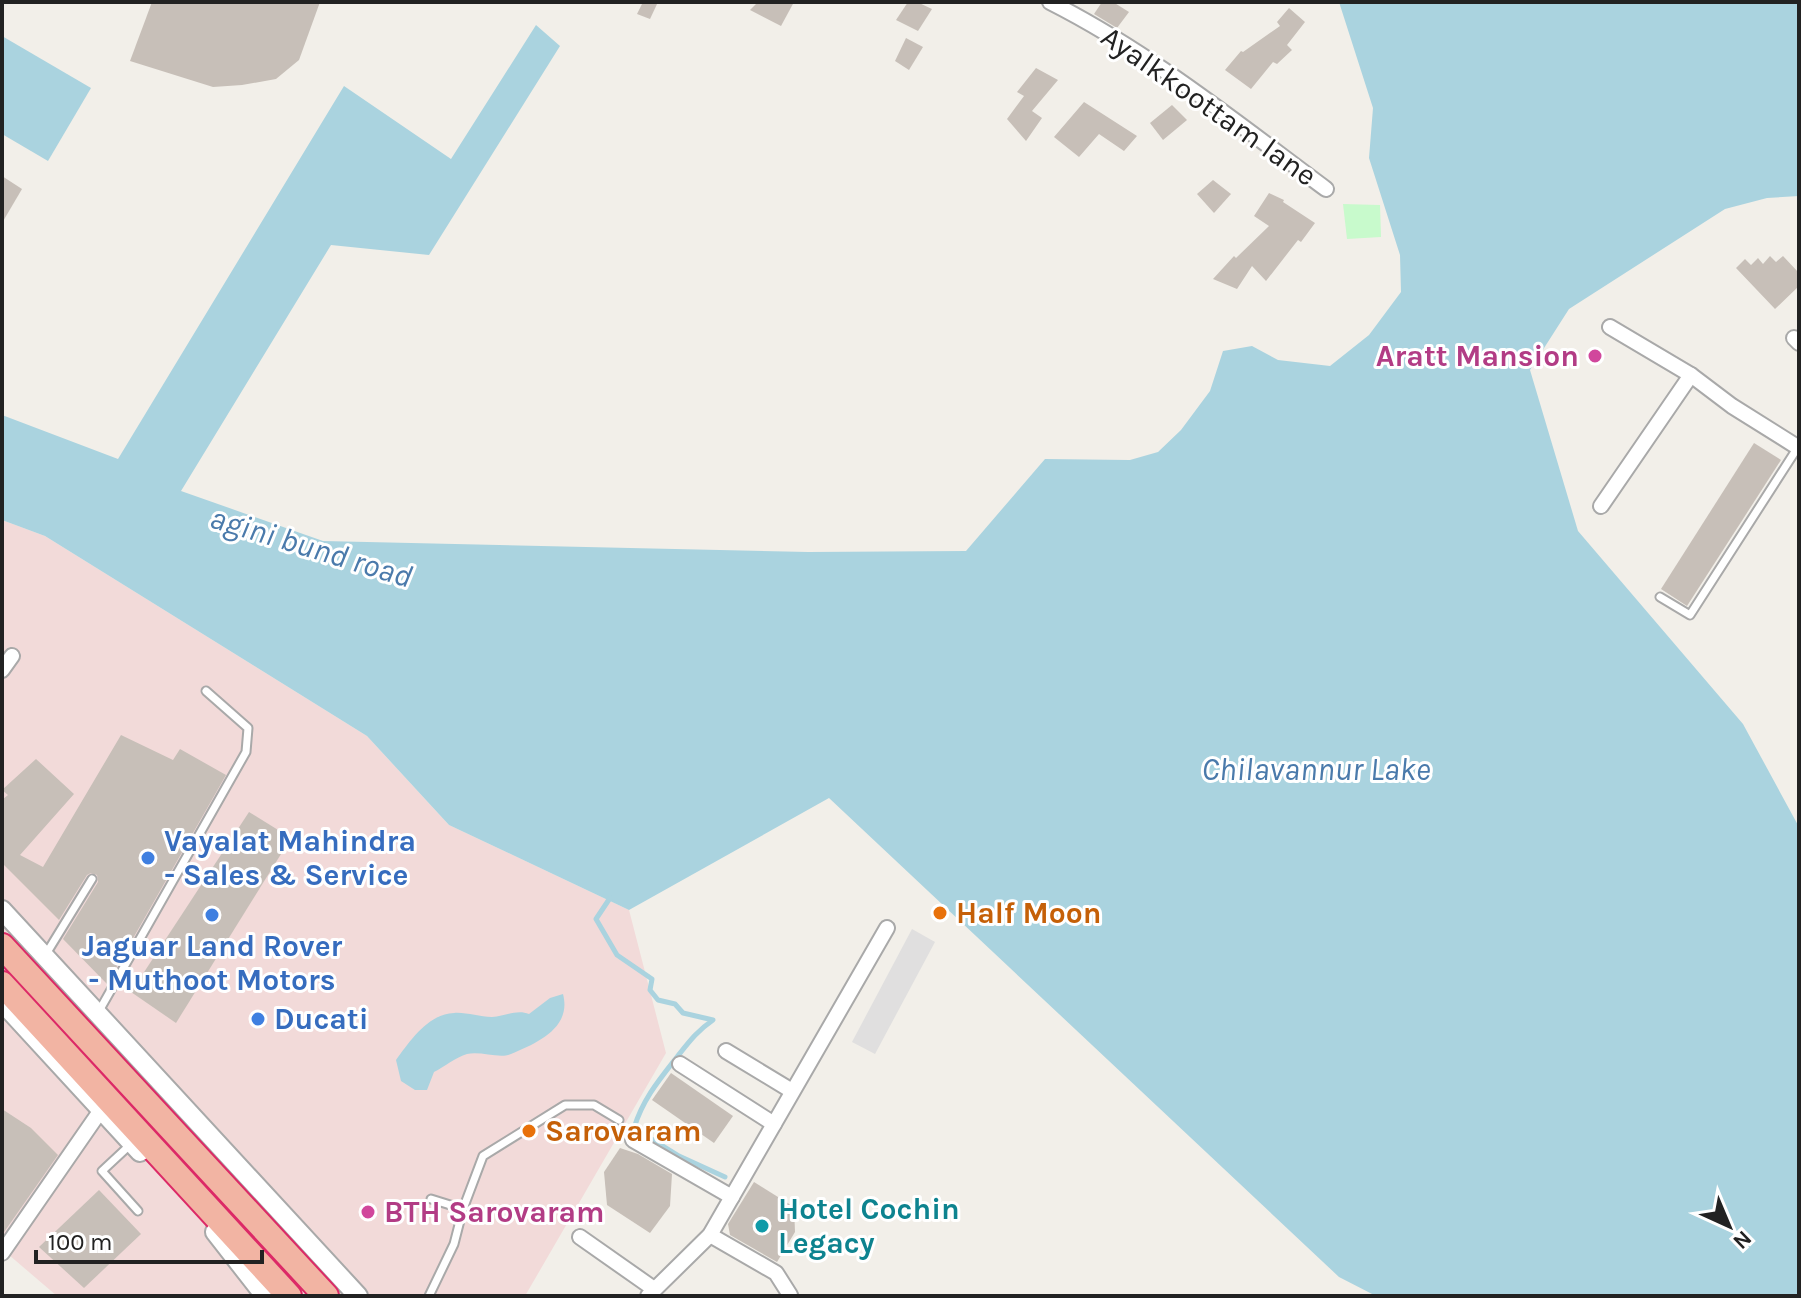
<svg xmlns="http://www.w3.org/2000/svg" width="1801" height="1298" font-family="Karla,sans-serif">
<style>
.residential{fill:#e0dfdf}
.commercial{fill:#f2dad9}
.park{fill:#c8facc}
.water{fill:#aad3df}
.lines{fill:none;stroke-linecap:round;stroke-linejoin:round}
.stream{stroke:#aad3df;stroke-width:5}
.building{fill:#c7bfb8}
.service-casing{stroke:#a9a9a9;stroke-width:11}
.minor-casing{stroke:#a9a9a9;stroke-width:18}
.tertiary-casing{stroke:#a9a9a9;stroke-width:22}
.trunk-casing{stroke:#dc2a67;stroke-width:28}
.service{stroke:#fff;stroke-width:7}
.minor{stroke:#fff;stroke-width:14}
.tertiary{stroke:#fff;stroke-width:18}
.trunk{stroke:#f2b4a3;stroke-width:24}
.hotel-dot{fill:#d1479c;stroke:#fff;stroke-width:3}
.shop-dot{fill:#3f7fe0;stroke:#fff;stroke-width:3}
.food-dot{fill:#e8710a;stroke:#fff;stroke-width:3}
.culture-dot{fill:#0f9aa8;stroke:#fff;stroke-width:3}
.labels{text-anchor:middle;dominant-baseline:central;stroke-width:6;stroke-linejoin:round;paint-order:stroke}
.street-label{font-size:30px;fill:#222;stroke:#fff}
.hotel-label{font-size:30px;font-weight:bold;fill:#b23c85;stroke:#fff;text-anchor:end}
.shop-label{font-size:30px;font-weight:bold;fill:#366cbe;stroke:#fff;text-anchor:start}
.food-label{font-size:30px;font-weight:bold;fill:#c56008;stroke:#fff;text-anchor:start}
.culture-label{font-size:30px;font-weight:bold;fill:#0d838f;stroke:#fff;text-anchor:start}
.water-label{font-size:32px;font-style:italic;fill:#4a7aab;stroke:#fff}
</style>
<rect width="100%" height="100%" fill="#f2efe9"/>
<path class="residential" d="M912,929l23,13 -60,112 -23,-12z"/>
<path class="commercial" d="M2,520l43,16 322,200 82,89 180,85 37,143 -141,243h-468l-55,-47z"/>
<path class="park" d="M1343,204l37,1 1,32 -34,2z"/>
<g class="water">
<path d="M1339,2h460v194l-32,2 -42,11 -156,100 -39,61 48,161 165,193 56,103v469h-423l-37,-19 -510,-479 -200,112 -180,-85 -82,-89 -322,-200 -43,-16v-105l116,44 226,-373 107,73 85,-134 24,21 -131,209 -98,-10 -150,246 142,50 485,11 158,-1 79,-92 85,1 28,-8 23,-22 29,-39 13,-40 29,-5 26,14 52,6 39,-31 32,-43 -1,-37 -31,-97 4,-50z"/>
<path d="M2,36l89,52 -43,73 -46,-27z"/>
<path d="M563,994c9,34 -26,49 -52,60 -11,5 -30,-3 -44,0 -11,3 -23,13 -33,18l-7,18h-12l-14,-9 -5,-21c14,-19 32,-46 58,-47 12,-1 25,4 38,4 14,-1 25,-8 37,-3l21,-16z"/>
</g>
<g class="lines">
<path class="stream" d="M610,898l-14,21 21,36 35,24 -2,11 8,10 17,4 8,9 30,7c-16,11 -24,22 -36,37 -18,23 -34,42 -43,71l45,28 46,21"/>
</g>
<g class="building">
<path d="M152,2h168l-21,58 -23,19 -34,6 -29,2 -83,-26z"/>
<path d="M643,2h15l-8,17 -13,-5z"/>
<path d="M758,2h36l-13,24 -31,-16z"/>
<path d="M908,2h9l15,7 -14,22 -22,-11z"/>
<path d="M1102,2h11l16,10 -12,16 -23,-14z"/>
<path d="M1289,8l16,14 -18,23 5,5 -15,14 -4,-2 -22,27 -26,-19 16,-19 2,1 37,-26 -3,-4z"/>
<path d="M906,38l17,9 -14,23 -14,-9z"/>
<path d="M1036,68l22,12 -26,31 10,7 -16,23 -19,-22 17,-23 -7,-4z"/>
<path d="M1084,102l53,34 -13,15 -25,-17 -20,23 -25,-20z"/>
<path d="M1172,105l15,15 -24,20 -13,-17z"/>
<path d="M2,176l20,13 -20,34z"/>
<path d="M1213,180l18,14 -17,19 -17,-19z"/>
<path d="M1269,193l15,7 -1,2 32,21 -14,19 -3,-2 -32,41 -14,-15 -15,23 -24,-10 21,-23 2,2 33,-32 -15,-10z"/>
<path d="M1770,256l6,6 7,-6 16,17v13l-24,23 -39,-41 9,-9 6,6 7,-7 5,6z"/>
<path d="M1754,443l27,17 -94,146 -26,-17z"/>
<path d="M121,735l52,25 7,-11 46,26 -119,209 -44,-45 35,-57 -1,-7 -6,-2 -4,2 -28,45 -57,-57v-63l6,-5 -6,-5 34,-31 38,35 -54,61 23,12z"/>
<path d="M249,812l42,26 -115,185 -45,-31z"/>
<path d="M671,1073l62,43 -19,27 -62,-43z"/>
<path d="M2,1109l29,19 27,27 -56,80z"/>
<path d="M620,1148l18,6 34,20 -2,32 -20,27 -43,-28 -3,-33z"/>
<path d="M754,1182l40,25 1,25 -18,30 -47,-27 -2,-11z"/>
<path d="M99,1190l42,44 -57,54 -45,-41z"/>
</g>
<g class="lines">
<g class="service-casing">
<g id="service">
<path d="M1660,597l30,18 108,-168"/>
<path d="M46,954l46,-75"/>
<path d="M99,1011l147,-259 2,-24 -42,-37"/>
<path d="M131,1144l-29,27 36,40"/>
<path d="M431,1199l32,10"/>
<path d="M429,1296l25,-52 9,-35 20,-53 82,-51h29l25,15"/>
</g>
</g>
<g class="minor-casing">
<g id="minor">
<path d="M1050,2c99,50 187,121 276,187"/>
<path d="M1610,327l81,48 41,31 67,42"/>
<path d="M1794,338l5,5"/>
<path d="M1601,506l90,-131"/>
<path d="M2,670l10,-14"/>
<path d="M726,1051l66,40"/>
<path d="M680,1064l94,60"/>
<path d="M633,1140l99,57"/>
<path d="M710,1235l66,38 14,22"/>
<path d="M580,1237l74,52"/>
<path d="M2,1253l99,-143"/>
<path d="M648,1296l62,-61 177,-307"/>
</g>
</g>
<g class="tertiary-casing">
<g id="tertiary">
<path d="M2,910l356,386"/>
<path d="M2,1002l138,150"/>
<path d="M215,1232l50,64"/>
</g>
</g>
<g class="trunk-casing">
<g id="trunk">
<path d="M2,946l324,350"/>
<path d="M2,984l287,312"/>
</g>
</g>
<use href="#service" class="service"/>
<use href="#minor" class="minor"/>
<use href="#tertiary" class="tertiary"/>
<use href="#trunk" class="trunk"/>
</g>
<g class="hotel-dot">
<circle cx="1595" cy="356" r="8"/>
<circle cx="368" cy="1212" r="8"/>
</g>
<g class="shop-dot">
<circle cx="148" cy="858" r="8"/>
<circle cx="212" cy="915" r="8"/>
<circle cx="258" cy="1019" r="8"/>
</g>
<g class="food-dot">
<circle cx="940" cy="913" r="8"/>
<circle cx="529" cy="1131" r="8"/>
</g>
<circle class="culture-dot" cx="762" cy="1226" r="8"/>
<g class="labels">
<g class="street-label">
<text transform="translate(1209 106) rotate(35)">Ayalkkoottam lane</text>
</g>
<g class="hotel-label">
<text x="1579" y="356">Aratt Mansion</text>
<text x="384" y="1212" text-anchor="start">BTH Sarovaram</text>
</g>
<g class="shop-label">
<text x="164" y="841">Vayalat Mahindra<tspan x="164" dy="34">- Sales &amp; Service</tspan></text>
<text x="212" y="946" text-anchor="middle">Jaguar Land Rover<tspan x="212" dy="34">- Muthoot Motors</tspan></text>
<text x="274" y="1019">Ducati</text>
</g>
<g class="food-label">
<text x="956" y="913">Half Moon</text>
<text x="545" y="1131">Sarovaram</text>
</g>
<g class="culture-label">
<text x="778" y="1209">Hotel Cochin<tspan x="778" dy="34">Legacy</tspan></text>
</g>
<g class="water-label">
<text transform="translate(311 547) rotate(17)">agini bund road</text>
<text x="1316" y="769">Chilavannur Lake</text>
</g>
</g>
<rect width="1801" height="1298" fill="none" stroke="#222222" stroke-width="8"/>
<g transform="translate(1729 1226) rotate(136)" stroke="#ffffff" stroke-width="6" paint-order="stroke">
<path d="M0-6L14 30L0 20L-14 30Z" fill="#222222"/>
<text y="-12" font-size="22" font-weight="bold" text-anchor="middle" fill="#222222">N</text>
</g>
<path d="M36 1250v12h226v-12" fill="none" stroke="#222222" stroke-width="4"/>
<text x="48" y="1250" font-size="24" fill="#222222" stroke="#ffffff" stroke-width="6" paint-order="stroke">100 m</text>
</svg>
